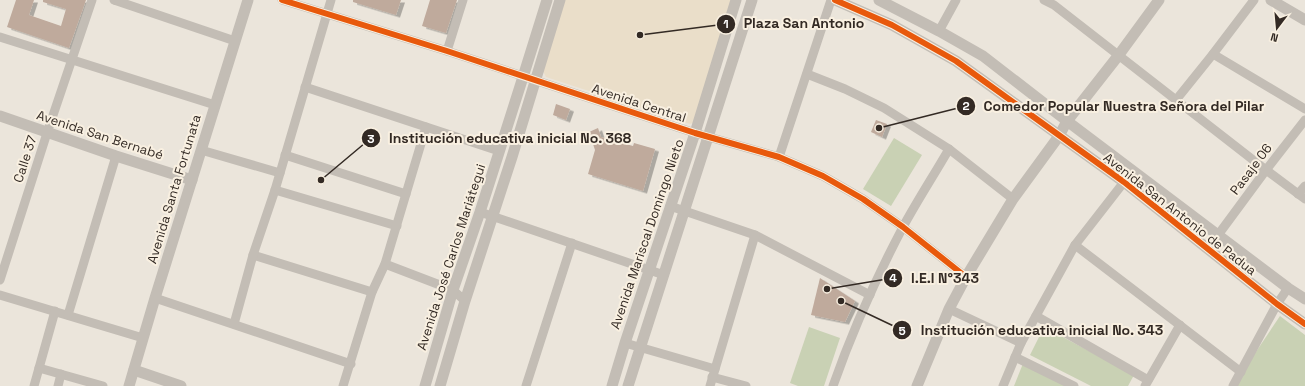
<svg xmlns="http://www.w3.org/2000/svg" width="1305" height="386" font-family="'Space Grotesk',sans-serif">
<style>
.green{fill:#c9d1b4}
.plaza{fill:#eadec9}
.building{fill:#bfaa9c;filter:url(#shadow)}
.lines{fill:none;stroke-linecap:round;stroke-linejoin:round}
.minor{stroke:#c3bdb5;stroke-width:9}
.tertiary{stroke:#c3bdb5;stroke-width:11}
.cycleway-casing{stroke:#f9f0e1;stroke-width:8}
.cycleway{stroke:#e8590c;stroke-width:6}
.labels{text-anchor:middle;dominant-baseline:central;stroke-width:4;stroke-linejoin:round;paint-order:stroke}
.street-label{font-size:13px;fill:#332a24;stroke:#f9f0e1}
.leader{fill:none;stroke:#332a24;stroke-width:1.5}
.callout-dot{fill:#332a24;stroke:#f9f0e1;stroke-width:1.5}
.mark-label{font-size:12px;text-anchor:middle;font-weight:bold;fill:#fff}
.callout-label{font-size:14px;text-anchor:middle;font-weight:bold;fill:#332a24;stroke:#f9f0e1;stroke-width:4;stroke-linejoin:round;paint-order:stroke}
</style>
<defs>
<filter id="shadow"><feDropShadow dx="4" dy="2.5" stdDeviation="0" flood-color="#0004"/></filter>
</defs>
<rect width="100%" height="100%" fill="#ebe5db"/>
<g class="green">
<path d="M894,138l28,17 -31,51 -28,-17z"/>
<path d="M1280,316l25,19v51h-70l6,-12z"/>
<path d="M809,327l31,11 -16,48h-26l-8,-3z"/>
<path d="M1044,327l90,48 -6,11h-37l-61,-31z"/>
<path d="M1024,361l48,25h-58z"/>
</g>
<path class="plaza" d="M565,0h171l-35,120 -11,4 -144,-47 -3,-6z"/>
<g class="building">
<path d="M16,0h18l-5,15 32,11 5,-17 -23,-7v-2h43l-17,48 -62,-21z"/>
<path d="M353,0h48l-5,15 -43,-13z"/>
<path d="M430,0h27l-11,33 -24,-7z"/>
<path d="M556,104l14,5 -4,11 -13,-5z"/>
<path d="M876,120l11,4 -5,13 -11,-5z"/>
<path d="M598,128l3,9 32,9 1,-3 21,6 -12,42 -55,-17 7,-24 -6,-18z"/>
<path d="M820,278l35,23 -10,21 -34,-7z"/>
</g>
<g class="lines">
<g class="minor">
<path d="M114,0l121,41"/>
<path d="M282,0l165,51 248,82 84,24 44,19 40,23 40,28 63,50"/>
<path d="M1044,0l10,5 212,165 39,29"/>
<path d="M939,31l17,-31"/>
<path d="M0,37l215,68"/>
<path d="M447,51l16,-51"/>
<path d="M1213,54l92,55"/>
<path d="M807,74l38,15 39,19 65,41 64,50"/>
<path d="M305,87l194,64"/>
<path d="M1176,100l37,-46 41,-54"/>
<path d="M201,150l79,23"/>
<path d="M285,155l121,39"/>
<path d="M779,157l52,-157"/>
<path d="M275,190l122,36"/>
<path d="M1298,194l7,-8"/>
<path d="M670,206l85,29 115,60"/>
<path d="M480,212l184,63"/>
<path d="M1218,235l48,-65 39,-50"/>
<path d="M1075,245l166,127"/>
<path d="M253,255l119,37"/>
<path d="M385,264l68,26 12,11"/>
<path d="M0,280l47,-147 45,-133"/>
<path d="M0,295l143,43"/>
<path d="M155,298l196,66"/>
<path d="M949,309l72,34"/>
<path d="M68,315l48,-159"/>
<path d="M1036,316l112,64"/>
<path d="M234,324l19,-69 22,-65 56,-190"/>
<path d="M625,343l90,26"/>
<path d="M1015,357l59,29"/>
<path d="M39,368l64,18"/>
<path d="M712,377l34,9"/>
<path d="M34,386l21,-75"/>
<path d="M58,386l3,-12"/>
<path d="M343,386l29,-94 13,-28 41,-137"/>
<path d="M526,386l46,-143"/>
<path d="M710,386l45,-151"/>
<path d="M833,386c19,-54 43,-108 70,-159 14,-26 31,-52 46,-78"/>
<path d="M1003,386l18,-43 54,-98 49,-63"/>
<path d="M1145,386l35,-61"/>
<path d="M1233,386l44,-82 11,-16"/>
</g>
<g class="tertiary">
<path d="M835,0l57,25 64,36 168,121 153,122 28,20"/>
<path d="M879,0l60,31 44,25 84,65 221,167 17,11"/>
<path d="M1271,0l34,20"/>
<path d="M0,116l116,40 76,24"/>
<path d="M134,370l47,16"/>
<path d="M129,386l26,-88 93,-298"/>
<path d="M425,386l28,-96 27,-78 43,-135 24,-77"/>
<path d="M440,386l25,-85 47,-144 48,-157"/>
<path d="M612,386l13,-43 70,-210 41,-133"/>
<path d="M628,386l124,-386"/>
<path d="M917,386l32,-77 17,-32 47,-78 46,-63 8,-15 51,-65 41,-56"/>
</g>
<g class="cycleway-casing">
<g id="cycleway">
<path d="M282,0l165,51 248,82 84,24 44,19 40,23 40,28 63,50"/>
<path d="M835,0l57,25 64,36 168,121 153,122 28,20"/>
</g>
</g>
<use href="#cycleway" class="cycleway"/>
</g>
<g class="labels">
<g class="street-label">
<text transform="translate(639 103) rotate(18)">Avenida Central</text>
<text transform="translate(100 135) rotate(18)">Avenida San Bernabé</text>
<text transform="translate(25 159) rotate(-72)">Calle 37</text>
<text transform="translate(1251 169) rotate(-53)">Pasaje 06</text>
<text transform="translate(174 189) rotate(-73)">Avenida Santa Fortunata</text>
<text transform="translate(1180 214) rotate(38)">Avenida San Antonio de Padua</text>
<text transform="translate(647 234) rotate(-71)">Avenida Mariscal Domingo Nieto</text>
<text transform="translate(451 257) rotate(-72)">Avenida José Carlos Mariátegui</text>
</g>
</g>
<path class="leader" d="M640 35L726 24M879 128L966 106M321 180L371 138M827 289L893 278M841 301L902 330"/>
<g class="callout-dot">
<circle cx="640" cy="35" r="4"/>
<circle cx="879" cy="128" r="4"/>
<circle cx="321" cy="180" r="4"/>
<circle cx="827" cy="289" r="4"/>
<circle cx="841" cy="301" r="4"/>
<circle cx="726" cy="24" r="10"/>
<circle cx="966" cy="106" r="10"/>
<circle cx="371" cy="138" r="10"/>
<circle cx="893" cy="278" r="10"/>
<circle cx="902" cy="330" r="10"/>
</g>
<g class="mark-label">
<text x="726" y="28">1</text>
<text x="966" y="110">2</text>
<text x="371" y="143">3</text>
<text x="893" y="282">4</text>
<text x="902" y="335">5</text>
</g>
<g class="callout-label">
<text x="804" y="28">Plaza San Antonio</text>
<text x="1124" y="111">Comedor Popular Nuestra Señora del Pilar</text>
<text x="510" y="143">Institución educativa inicial No. 368</text>
<text x="945" y="283">I.E.I N°343</text>
<text x="1042" y="335">Institución educativa inicial No. 343</text>
</g>
<g transform="translate(1277 28) rotate(196)" stroke="#f9f0e1" stroke-width="3" paint-order="stroke">
<path d="M0-3L7 15L0 10L-7 15Z" fill="#332a24"/>
<text y="-6" font-size="11" font-weight="bold" text-anchor="middle" fill="#332a24">N</text>
</g>
</svg>
